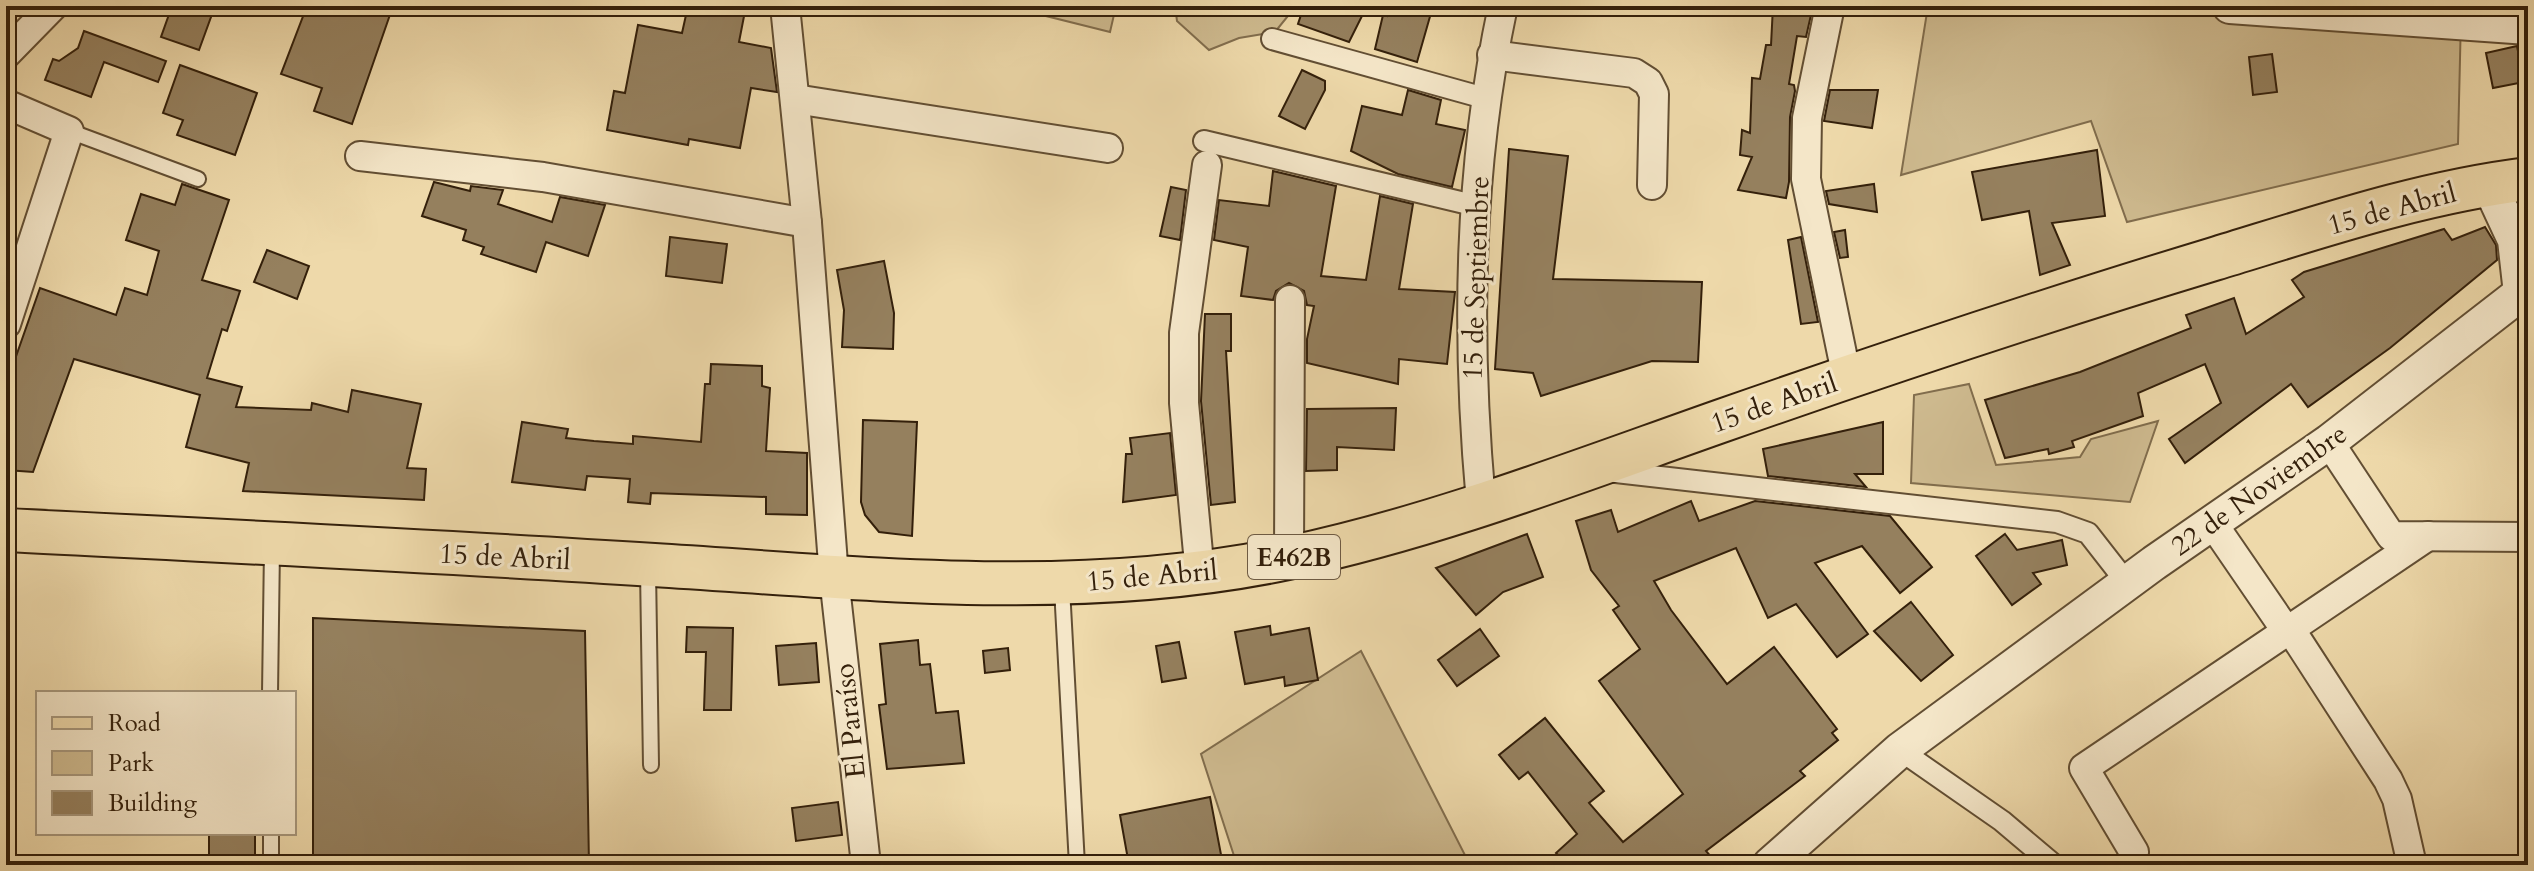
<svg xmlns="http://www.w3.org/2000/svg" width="2534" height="871" font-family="Cardo,serif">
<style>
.green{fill:#ceba8f;stroke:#816d4d;stroke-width:2}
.building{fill:#95805e;stroke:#34200b;stroke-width:2}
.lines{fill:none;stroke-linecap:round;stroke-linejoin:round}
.service-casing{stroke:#624e33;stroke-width:18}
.pedestrian-casing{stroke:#624e33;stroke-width:24}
.minor-casing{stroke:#624e33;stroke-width:32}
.tertiary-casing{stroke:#624e33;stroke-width:38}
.primary-casing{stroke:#34200b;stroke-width:46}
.service{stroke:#f4e6c8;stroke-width:14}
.pedestrian{stroke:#f4e6c8;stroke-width:20}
.minor{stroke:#f4e6c8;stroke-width:28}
.tertiary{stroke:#f4e6c8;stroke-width:34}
.primary{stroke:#eed9aa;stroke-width:42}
.labels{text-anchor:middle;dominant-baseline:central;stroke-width:6;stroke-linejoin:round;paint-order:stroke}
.shield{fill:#f4e6c8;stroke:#6e5b44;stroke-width:2}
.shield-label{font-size:26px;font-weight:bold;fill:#34200b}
.street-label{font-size:28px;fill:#34200b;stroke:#f4e6c8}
</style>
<rect width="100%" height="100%" fill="#eed9aa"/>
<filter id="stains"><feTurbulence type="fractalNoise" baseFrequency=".0025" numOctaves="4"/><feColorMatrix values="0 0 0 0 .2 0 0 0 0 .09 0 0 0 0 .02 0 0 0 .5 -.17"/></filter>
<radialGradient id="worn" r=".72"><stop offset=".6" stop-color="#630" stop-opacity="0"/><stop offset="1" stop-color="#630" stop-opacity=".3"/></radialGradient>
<g class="green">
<path d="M1029,6h87l-6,26 -84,-21z"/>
<path d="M1175,6h121l-21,26 -36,6 -30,12 -32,-29z"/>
<path d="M1928,6h374l159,10 -3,128 -331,78 -36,-101 -190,54z"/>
<path d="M1969,384l27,81 84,-8 11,-18 67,-18 -28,81 -219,-19 3,-88z"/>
<path d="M1361,651l109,214h-233l-36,-111z"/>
</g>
<g class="building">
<path d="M172,6h43l-16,44 -38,-13z"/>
<path d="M307,6h86l-41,118 -38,-13 8,-23 -41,-14z"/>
<path d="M688,6h58l-7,36 32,6 6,44 -26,-4 -11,60 -51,-9 -1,6 -81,-15 7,-39 11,2 13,-68 44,8z"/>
<path d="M1304,6h43l18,4 -16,32 -51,-18z"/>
<path d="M1389,6h44l-16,56 -42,-13 8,-34 4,1z"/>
<path d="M1773,6h40l-7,31 -9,-1 -8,48 5,1 1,6 -5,26 -1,65 -3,16 -48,-8 14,-33 -12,-2 2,-25 8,3 2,-55 8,1 6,-34h5z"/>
<path d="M84,31l82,30 -8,21 -54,-20 -13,35 -46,-17 8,-21 6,2 19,-13z"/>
<path d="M2517,46l7,36 -31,6 -7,-35z"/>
<path d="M2272,54l5,38 -24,3 -4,-38z"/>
<path d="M180,65l77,28 -22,62 -58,-20 6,-15 -20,-7z"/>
<path d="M1302,70l23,11v9l-20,39 -26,-13z"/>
<path d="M1408,90l33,10 -5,24 29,6 -13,57 -54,-13 -47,-23 11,-45 40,9z"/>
<path d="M1830,90h48l-6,38 -48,-7z"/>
<path d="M1509,149l59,7 -15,123 149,3 -4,80 -46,-1 -111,35 -8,-23 -38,-4z"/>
<path d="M2097,150l8,66 -53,7 18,42 -30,10 -11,-64 -47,9 -10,-48z"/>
<path d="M1273,171l63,15 -15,90 45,4 14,-84 33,8 -14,85 56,3 -8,72 -48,-5 -1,25 -91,-21v-24l7,-33 -7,-1 -3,-14 -15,-8 -13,8 -3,9 -32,-4 7,-49 -34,-7 5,-40 50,6z"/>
<path d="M434,182l36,9 1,-5 32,4 -5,14 54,18 8,-25 45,8 -17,51 -42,-14 -10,30 -55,-18 3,-7 -21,-7 3,-10 -44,-14z"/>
<path d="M182,184l47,16 -27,80 38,11 -13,40 -5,-2 -15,49 35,9 -6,20 75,3 1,-7 36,9 4,-22 69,14 -14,64 19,1 -2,31 -181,-9 6,-28 -63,-16 14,-52 -126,-36 -41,113 -27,-2v-85l34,-97 76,27 9,-27 22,7 12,-44 -33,-11 15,-46 34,11z"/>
<path d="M1874,184l3,28 -48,-8 -3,-13z"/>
<path d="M1171,187l15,3 -6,50 -20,-4z"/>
<path d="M2485,227l11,18 1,15 -107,88 -82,59 -17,-23 -106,79 -16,-24 52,-36 -16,-39 -67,29 5,23 -71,25 2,6 -25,7 -1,-5 -43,9 -20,-58 95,-28 111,-44 -5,-13 48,-17 12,36 58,-37 -12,-17 12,-8 140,-43 8,11z"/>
<path d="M1845,230l3,27 -8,1 -6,-26z"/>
<path d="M670,237l57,7 -5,39 -56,-7z"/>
<path d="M1801,237l17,85 -17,2 -13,-84z"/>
<path d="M267,250l42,16 -12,33 -43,-17z"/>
<path d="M884,261l10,52 -1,36 -51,-2 2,-37 -7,-40z"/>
<path d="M1205,314h26v37h-5l9,151 -24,3 -10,-104z"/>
<path d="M711,364l51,2v20l8,2 -4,63 41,2v62l-41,-1v-17l-115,-4 -1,11 -22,-2 2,-23 -43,-3 -2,14 -73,-8 10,-60 46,7 -2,9 28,3 39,3v-8l68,6 4,-58h5z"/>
<path d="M1396,408l-2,42 -57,-3v23l-31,1 1,-62z"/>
<path d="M863,420l54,2 -5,114 -33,-4 -14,-17 -4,-13z"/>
<path d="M1883,422v52h-28l11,13 -98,-11 -5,-27z"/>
<path d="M1170,433l6,62 -53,7 3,-48h6l-2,-16z"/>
<path d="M1691,501l8,20 56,-20 135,15 42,51 -32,26 -38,-47 -47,17 53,71 -31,23 -41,-53 -28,14 -32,-70 -82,33 17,29 56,74 47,-37 63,82 -5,4 6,7 -38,31 5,5 -99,75 12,14h-150l-12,-12 21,-19 -49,-62 -9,7 -20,-24 46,-37 59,73 -15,12 34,39 60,-48 -84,-113 41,-32 -27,-39 6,-4 -28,-36 -15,-49 35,-11 7,22z"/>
<path d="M1527,534l16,43 -40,15 -27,23 -40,-47z"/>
<path d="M2005,534l12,16 45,-10 5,25 -34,8 8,11 -29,21 -36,-49z"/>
<path d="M1911,602l42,53 -32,26 -47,-50z"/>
<path d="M313,618l272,13 4,234h-276z"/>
<path d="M1270,626l1,9 38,-7 9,52 -33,6 -1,-9 -39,7 -10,-52z"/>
<path d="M687,627l46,1 -2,82h-27l2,-58h-20z"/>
<path d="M1480,629l19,27 -42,30 -19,-26z"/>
<path d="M918,640l2,25 10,-1 6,49 22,-2 6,52 -77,6 -8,-64 7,-1 -6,-60z"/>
<path d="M1179,642l7,36 -24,4 -6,-36z"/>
<path d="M816,643l3,39 -40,3 -3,-39z"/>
<path d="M1008,648l2,22 -25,3 -2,-22z"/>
<path d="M1210,797l13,68h-94l-9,-50z"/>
<path d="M838,802l4,33 -46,6 -4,-33z"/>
<rect x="209" y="833" width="46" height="32"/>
</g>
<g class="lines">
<g class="service-casing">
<g id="service">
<path d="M69,131l129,48"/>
<path d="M648,570l3,195"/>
<path d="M1062,588l15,277"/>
<path d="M270,693l2,-145"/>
<path d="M271,833v32"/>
</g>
</g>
<g class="pedestrian-casing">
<g id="pedestrian">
<path d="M1272,39l216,60"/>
<path d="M1204,141l269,64"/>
<path d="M1607,471l450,51 31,11 39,50"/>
<path d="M1900,750l102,71 52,44"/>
</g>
</g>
<g class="minor-casing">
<g id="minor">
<path d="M785,6l22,217 27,354 32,288"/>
<path d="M1830,6l-23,112 -1,61 41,199"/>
<path d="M6,54l47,-48"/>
<path d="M1492,55l142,18 14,9 6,12 -2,91"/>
<path d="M795,99l313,49"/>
<path d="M6,104l63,27 -63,193"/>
<path d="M360,156l183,21 264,46"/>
<path d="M2329,442l62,94 137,1"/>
<path d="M1481,503c-15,-167 -13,-333 22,-497"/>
<path d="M2213,524l72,105 4,-2 99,153 9,19 15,66"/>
<path d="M1289,558l1,-258"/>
<path d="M1200,574l-16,-171v-70l23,-168"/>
<path d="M2134,852l-50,-84 344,-232"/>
</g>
</g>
<g class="tertiary-casing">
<g id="tertiary">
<path d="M2230,6l298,21"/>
<path d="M1770,865l130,-115 254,-187 175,-121 192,-149 -6,-53 -26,-56"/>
</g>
</g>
<g class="primary-casing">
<path id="primary" d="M6,530c216,11 432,21 648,35 211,13 425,37 634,-7 147,-31 291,-87 433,-137 163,-57 328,-112 493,-162 102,-31 207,-67 314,-80"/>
</g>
<use href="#service" class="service"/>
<use href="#pedestrian" class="pedestrian"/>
<use href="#minor" class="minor"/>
<use href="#tertiary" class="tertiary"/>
<use href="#primary" class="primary"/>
</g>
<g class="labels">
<rect class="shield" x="1248" y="535" width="92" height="44" rx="6"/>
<g class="shield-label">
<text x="1294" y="557">E462B</text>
</g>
<g class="street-label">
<text transform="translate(2392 209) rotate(-15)">15 de Abril</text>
<text transform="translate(1476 278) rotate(-88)">15 de Septiembre</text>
<text transform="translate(1774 403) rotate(-19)">15 de Abril</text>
<text transform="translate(2259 490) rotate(-35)">22 de Noviembre</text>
<text transform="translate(505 557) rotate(3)">15 de Abril</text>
<text transform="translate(1152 576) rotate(-5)">15 de Abril</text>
<text transform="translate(850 721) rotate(-96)">El Paraíso</text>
</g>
</g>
<rect width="2534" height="871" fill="none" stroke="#eed9aa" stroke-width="32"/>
<rect x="8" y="8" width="2518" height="855" fill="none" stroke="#34200b" stroke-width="4"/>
<rect x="16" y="16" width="2502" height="839" fill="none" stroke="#34200b" stroke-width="2"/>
<rect x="36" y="691" width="260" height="144" fill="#f4e6c8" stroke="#a7977c" stroke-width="2"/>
<rect x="52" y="717" width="40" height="12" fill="#eed9aa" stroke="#a7977c" stroke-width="2"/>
<text x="108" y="731" font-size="24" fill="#34200b">Road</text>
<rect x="52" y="751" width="40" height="24" fill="#ceba8f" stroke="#a7977c" stroke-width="2"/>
<text x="108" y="771" font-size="24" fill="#34200b">Park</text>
<rect x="52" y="791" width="40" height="24" fill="#95805e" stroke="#a7977c" stroke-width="2"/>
<text x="108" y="811" font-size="24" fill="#34200b">Building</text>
<rect width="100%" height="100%" filter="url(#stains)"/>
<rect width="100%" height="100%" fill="url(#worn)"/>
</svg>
